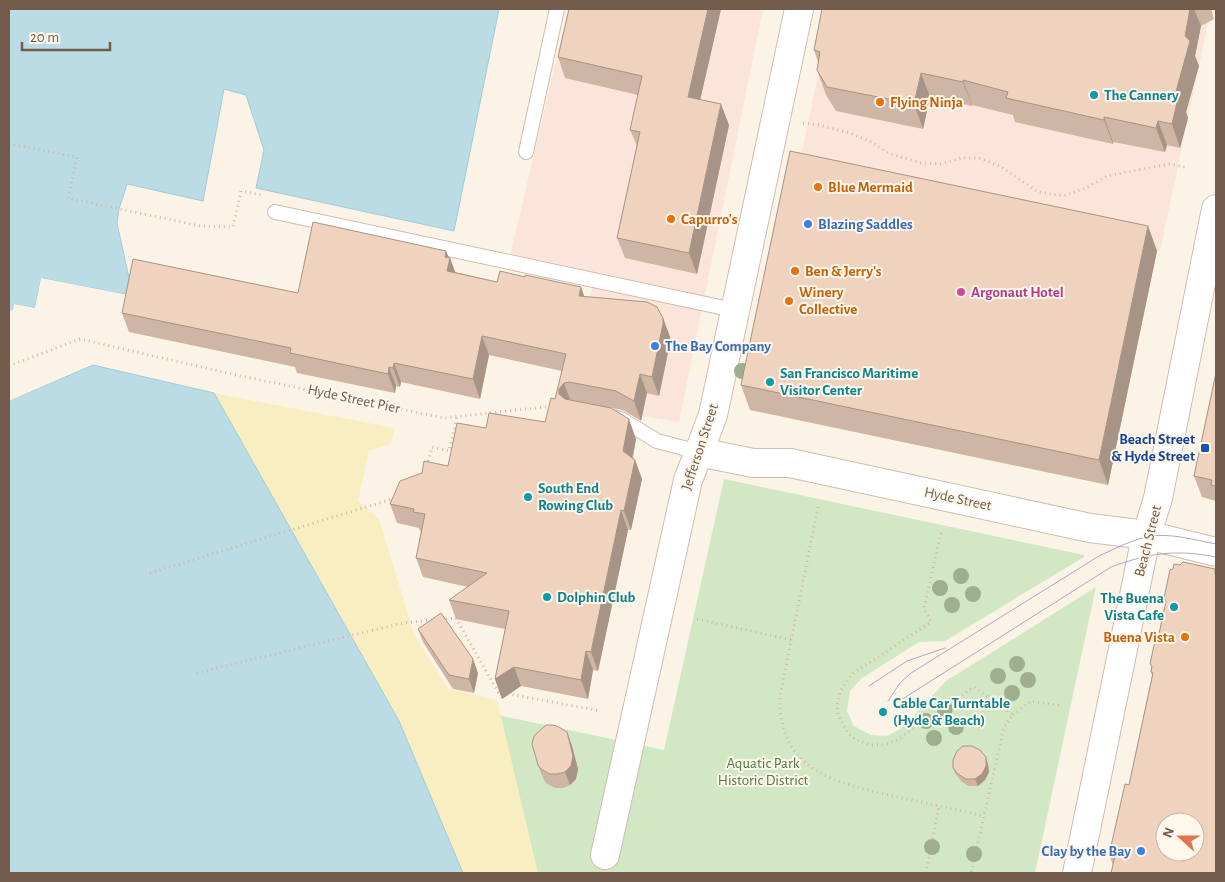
<svg xmlns="http://www.w3.org/2000/svg" width="1225" height="882" font-family="'Alegreya Sans',sans-serif">
<style>
.commercial{fill:#fbe5da}
.green{fill:#d2e8c5}
.sand{fill:#f9eec2}
.water{fill:#bbdce4;stroke:#a2cbd5}
.pier{fill:#fbf3e6}
.lines{fill:none;stroke-linecap:round;stroke-linejoin:round}
.service-casing{stroke:#cebeaf;stroke-width:16}
.minor-casing{stroke:#cebeaf;stroke-width:30}
.tertiary-casing{stroke:#cebeaf;stroke-width:30}
.path{stroke:#d4b7a2;stroke-width:3;stroke-dasharray:1 4;stroke-linecap:butt}
.service{stroke:#fff;stroke-width:14}
.minor{stroke:#fff;stroke-width:28}
.tertiary{stroke:#fff;stroke-width:28}
.tram{stroke:#b7a4c4;stroke-width:1}
.tree{fill:#9eaf8d}
.wall{fill:#ceb5a4}
.shaded-wall{fill:#a79486}
.building{fill:#efd3bf;stroke:#a79486;fill-rule:evenodd}
.culture-dot{fill:#0f9aa8;stroke:#fef7ec;stroke-width:2}
.food-dot{fill:#e8710a;stroke:#fef7ec;stroke-width:2}
.shop-dot{fill:#3f7fe0;stroke:#fef7ec;stroke-width:2}
.hotel-dot{fill:#d1479c;stroke:#fef7ec;stroke-width:2}
.transit-dot{fill:#1a4fb4;stroke:#fef7ec;stroke-width:2}
.labels{text-anchor:middle;dominant-baseline:central;stroke-width:4;stroke-linejoin:round;paint-order:stroke}
.culture-label{font-size:15px;font-weight:bold;fill:#0d838f;stroke:#fef7ec;text-anchor:start}
.food-label{font-size:15px;font-weight:bold;fill:#c56008;stroke:#fef7ec;text-anchor:start}
.shop-label{font-size:15px;font-weight:bold;fill:#366cbe;stroke:#fef7ec;text-anchor:start}
.hotel-label{font-size:15px;font-weight:bold;fill:#b23c85;stroke:#fef7ec;text-anchor:start}
.street-label{font-size:15px;fill:#735b4c;stroke:#fef7ec}
.transit-label{font-size:15px;font-weight:bold;fill:#164399;stroke:#fef7ec;text-anchor:end}
.park-label{font-size:15px;fill:#527844;stroke:#fef7ec}
</style>
<rect width="100%" height="100%" fill="#fbf3e6"/>
<g class="commercial">
<path d="M568,9h195l-84,413 -113,-18 26,-117 -85,-18z"/>
<path d="M832,9h379l-51,242 -363,-76z"/>
</g>
<path class="green" d="M724,479l360,76v2l-139,84 -26,1 -57,36 -12,13 -3,20 7,15 17,9 16,1 15,-8 44,-47 150,-94 -61,286h-572l-13,-168 214,45z"/>
<path class="sand" d="M214,393l180,35 -3,16 -22,7 -11,50 21,18 35,115 34,55 49,11 41,173h-75l-64,-152z"/>
<g class="water">
<path d="M9,9h490l-45,222 -198,-43 8,-38 -18,-55 -22,-6 -21,112 -76,-17 -8,25 -2,14 16,73 -92,-18 -6,30 -21,-4 -1,6 -4,1z"/>
<path d="M93,365l121,28 185,328 64,152h-454v-472z"/>
</g>
<g class="pier">
<path d="M41,278l92,18 -1,3 -89,-19 -6,30 -21,-3 -1,5 -6,1v-2l4,-1 1,-6 21,4z"/>
<path d="M92,363h3l-86,38v-3z"/>
</g>
<g class="lines">
<g class="service-casing">
<g id="service">
<path d="M526,152l31,-143"/>
<path d="M275,212l459,98"/>
<path d="M616,418l5,1 36,22 42,11"/>
</g>
</g>
<g class="minor-casing">
<g id="minor">
<path d="M605,855l83,-375 11,-28"/>
<path d="M1077,873l69,-336 12,-39 58,-289"/>
</g>
</g>
<g class="tertiary-casing">
<path id="tertiary" d="M799,9l-86,406 -14,37 54,11h37l300,65 57,7 69,17"/>
</g>
<g class="path">
<path d="M803,123l16,2 31,8 20,8 18,12 33,10 20,1 20,-6h18l21,8 38,26 25,4 23,-8 21,-12 62,-12 16,3"/>
<path d="M9,144l68,13 -9,41 132,28 33,1 8,-36 21,4"/>
<path d="M9,366l71,-27 156,36 208,43 109,-12"/>
<path d="M427,466l5,-19 17,4 8,-35"/>
<path d="M818,507l-38,189c-2,76 57,87 117,101 29,6 57,12 86,19"/>
<path d="M941,533l-17,75 7,14 -77,51 -6,6 -8,13 -3,14 1,9 10,18 8,7 14,5h13l7,-2 7,-3 77,-53 39,28 -9,12 -33,146"/>
<path d="M150,573l246,-75"/>
<path d="M697,619l95,21"/>
<path d="M441,620l15,-2 42,74 103,19"/>
<path d="M197,673l206,-50 29,-3"/>
<path d="M1013,715l18,-14 31,5"/>
<path d="M926,873l13,-67"/>
</g>
<use href="#service" class="service"/>
<use href="#minor" class="minor"/>
<use href="#tertiary" class="tertiary"/>
<g class="tram">
<path d="M869,686l38,-25 38,-13"/>
<path d="M888,701l12,-18 11,-10 188,-117c15,-7 31,-15 47,-19 23,-5 48,3 70,7"/>
<path d="M893,705l218,-138c38,-14 65,-18 105,-10"/>
</g>
</g>
<g class="tree">
<circle cx="742" cy="371" r="8"/>
<circle cx="961" cy="576" r="8"/>
<circle cx="940" cy="588" r="8"/>
<circle cx="973" cy="594" r="8"/>
<circle cx="952" cy="605" r="8"/>
<circle cx="1017" cy="664" r="8"/>
<circle cx="998" cy="676" r="8"/>
<circle cx="1028" cy="680" r="8"/>
<circle cx="1012" cy="693" r="8"/>
<circle cx="945" cy="709" r="8"/>
<circle cx="926" cy="721" r="8"/>
<circle cx="956" cy="727" r="8"/>
<circle cx="934" cy="738" r="8"/>
<circle cx="932" cy="847" r="8"/>
<circle cx="974" cy="854" r="8"/>
</g>
<g class="wall">
<path d="M569,9h152l-21,91 29,25 -32,149 -72,-16 -8,-20 20,-92 -7,-16 8,-35 -73,-17 -7,-21z"/>
<path d="M822,9h389l3,10 -13,7 -6,30 4,10 -13,46 2,6 -8,30 -13,-3 -2,7 -52,-10v2l-98,-22 -2,-7 -41,-10v1l-42,-9 -7,32 -87,-18 -10,-16 -9,-25 1,-8 -4,-12z"/>
<path d="M1148,226l9,25 -49,234 -358,-75 -9,-25z"/>
<path d="M449,258h1l5,14 42,10 87,15 79,21 7,19v6l-11,53 -12,-3 -6,28 -18,-11 -12,-2 25,31 -3,19 2,2 7,19 -11,51h-3l-30,141 -5,-1 -5,29 -67,-13 -19,13 -7,-20 10,-50 -49,-10 -7,-19 19,-13 -45,-10 -7,-19 5,-27h-1l-1,-3 -22,-5 -7,-19 58,-38 38,-38 59,-6 10,-23 7,-28 -73,-16 -9,44 -79,-17 -1,5 -4,-1 -1,7 -98,-20 -2,-6 -166,-35 -7,-19 176,-20z"/>
<path d="M1216,373v128l-14,-4 -8,-21z"/>
<path d="M1180,565l-67,300 -4,-10 20,-70 23,-109 -1,-4 1,-4 -2,-4 9,-30 7,-30 -2,-6 9,-29z"/>
<path d="M418,629l60,44 -4,20 -21,-4 -30,-47z"/>
<path d="M567,732l5,14 6,23 -2,10 -6,6 -7,3h-8l-9,-5 -3,-5 -5,-13z"/>
<path d="M988,764l1,8 -4,8 -7,6h-10l-7,-5 -5,-6 -3,-7z"/>
</g>
<g class="shaded-wall">
<path d="M708,9h13l-25,109 -8,-21z"/>
<path d="M1190,9h4l7,17 -6,30 4,10 -13,46 2,6 -8,30 -8,-24 3,-29z"/>
<path d="M921,73l9,24 -7,32 -9,-25z"/>
<path d="M963,80l9,25v1l-9,-24z"/>
<path d="M721,104l8,21 -32,149 -8,-21z"/>
<path d="M1104,117l9,25v2l-9,-24z"/>
<path d="M1158,121l9,24 -2,7 -9,-24z"/>
<path d="M1148,226l9,25 -49,234 -9,-25z"/>
<path d="M446,251l4,9v-2l7,19 -10,-6 -2,-14z"/>
<path d="M581,287l7,20 -9,-11z"/>
<path d="M663,318l7,19v6l-11,53 -7,-19z"/>
<path d="M482,336l7,19 -9,44 -7,-20z"/>
<path d="M394,363l7,19 -1,5 -7,-19z"/>
<path d="M389,367l7,19 -1,7 -7,-19z"/>
<path d="M640,374l7,19 -6,28 -7,-20z"/>
<path d="M564,383l7,19 -5,6 -7,-14v-5z"/>
<path d="M629,419l7,20 -6,31 -7,-19z"/>
<path d="M635,460l7,19 -11,51 -7,-19z"/>
<path d="M621,510l7,20 -30,141 -7,-19z"/>
<path d="M586,651l7,19 -5,29 -7,-19z"/>
<path d="M473,659l5,14 -4,20 -5,-14z"/>
<path d="M514,667l7,19 -19,13 -7,-20z"/>
<path d="M567,732l5,14 6,23 -2,10 -6,6 -5,-13z"/>
<path d="M986,757l2,7 1,8 -4,8 -7,6 -3,-7z"/>
</g>
<g class="building">
<path d="M569,9h139l-20,88 33,7 -32,149 -72,-15 23,-106 -10,-2 12,-54 -84,-19z"/>
<path d="M822,9h368l-5,27 5,5 -15,54 4,-1 -7,30 -14,-3 -2,7 -52,-11v3l-98,-22 2,-6 -45,-12v2l-42,-9 -7,31 -87,-17 -10,-17 3,-18 -6,-2z"/>
<path d="M790,151l358,75 -49,234 -358,-75z"/>
<path d="M313,222l133,29 -1,6 5,1 -3,13 50,11 3,-11 25,6v-2l56,12 -2,9 68,6 10,5 6,11v6l-11,53 -12,-3 -6,27 -18,-10 -47,-9 -5,1 -5,6v5l6,5 46,9 18,11 -6,32 12,9 -11,51 -3,-1 -30,142 -5,-1 -5,29 -67,-13 -19,12 14,-68 -60,-11 38,-27 -71,-15 9,-44 -12,-2 1,-3 -24,-5 10,-23 22,-8 2,-12 24,5 9,-43 29,5 3,-15 56,9 6,-24 4,1 11,-45 -84,-18 -9,43 -79,-16 -1,5 -4,-1 -1,7 -98,-21 1,-5 -169,-35 11,-54 165,34z"/>
<path d="M1216,373v113l-5,-1 1,-5 -18,-4z"/>
<path d="M1183,562l32,7v5l1,1v298h-105l4,-17 -6,-1 16,-71 4,1 24,-112 -2,-1 1,-6 -2,-2 6,-28 3,-2 7,-33 -2,-3 6,-28 3,-1 1,-5 6,1zM1165,822h30v30h-30z"/>
<path d="M441,613l32,46 -4,20 -20,-4 -31,-46z"/>
<path d="M546,725h6l5,1 10,6 6,24 -2,10 -6,6 -7,2h-8l-9,-5 -3,-4 -6,-21 2,-8z"/>
<path d="M963,746h9l8,4 6,7v9l-4,8 -7,5h-9l-8,-5 -5,-6v-8l4,-9z"/>
</g>
<g class="culture-dot">
<circle cx="1094" cy="95" r="5"/>
<circle cx="770" cy="382" r="5"/>
<circle cx="528" cy="497" r="5"/>
<circle cx="547" cy="597" r="5"/>
<circle cx="1174" cy="607" r="5"/>
<circle cx="883" cy="712" r="5"/>
</g>
<g class="food-dot">
<circle cx="880" cy="102" r="5"/>
<circle cx="818" cy="187" r="5"/>
<circle cx="671" cy="219" r="5"/>
<circle cx="795" cy="271" r="5"/>
<circle cx="789" cy="301" r="5"/>
<circle cx="1185" cy="637" r="5"/>
</g>
<g class="shop-dot">
<circle cx="808" cy="224" r="5"/>
<circle cx="655" cy="346" r="5"/>
<circle cx="1141" cy="851" r="5"/>
</g>
<circle class="hotel-dot" cx="961" cy="292" r="5"/>
<rect class="transit-dot" x="1200" y="443" width="10" height="10" rx="2.5"/>
<g class="labels">
<g class="culture-label">
<text x="1104" y="95">The Cannery</text>
<text x="780" y="373">San Francisco Maritime<tspan x="780" dy="17">Visitor Center</tspan></text>
<text x="538" y="488">South End<tspan x="538" dy="17">Rowing Club</tspan></text>
<text x="557" y="597">Dolphin Club</text>
<text x="1164" y="598" text-anchor="end">The Buena<tspan x="1164" dy="17">Vista Cafe</tspan></text>
<text x="893" y="703">Cable Car Turntable<tspan x="893" dy="17">(Hyde &amp; Beach)</tspan></text>
</g>
<g class="food-label">
<text x="890" y="102">Flying Ninja</text>
<text x="828" y="187">Blue Mermaid</text>
<text x="681" y="219">Capurro's</text>
<text x="805" y="271">Ben &amp; Jerry's</text>
<text x="799" y="292">Winery<tspan x="799" dy="17">Collective</tspan></text>
<text x="1175" y="637" text-anchor="end">Buena Vista</text>
</g>
<g class="shop-label">
<text x="818" y="224">Blazing Saddles</text>
<text x="665" y="346">The Bay Company</text>
<text x="1131" y="851" text-anchor="end">Clay by the Bay</text>
</g>
<g class="hotel-label">
<text x="971" y="292">Argonaut Hotel</text>
</g>
<g class="street-label">
<text transform="translate(354 399) rotate(12)">Hyde Street Pier</text>
<text transform="translate(700 447) rotate(-72)">Jefferson Street</text>
<text transform="translate(958 499) rotate(12)">Hyde Street</text>
<text transform="translate(1148 541) rotate(-76)">Beach Street</text>
</g>
<g class="transit-label">
<text x="1195" y="439">Beach Street<tspan x="1195" dy="17">&amp; Hyde Street</tspan></text>
</g>
<g class="park-label">
<text x="763" y="763">Aquatic Park<tspan x="763" dy="17">Historic District</tspan></text>
</g>
</g>
<rect width="1225" height="882" fill="none" stroke="#735b4c" stroke-width="20"/>
<g transform="translate(1180 837) rotate(291)"><circle r="24" fill="#fef7ec" stroke="#c6b9ac"/>
<path d="M0-4L9 19L0 12L-9 19Z" fill="#df7551"/>
<text y="-8" font-size="14" font-weight="bold" text-anchor="middle" fill="#735b4c">N</text>
</g>
<path d="M22 42v8h88v-8" fill="none" stroke="#735b4c" stroke-width="2.5"/>
<text x="30" y="42" font-size="15" fill="#735b4c" stroke="#fef7ec" stroke-width="4" paint-order="stroke">20 m</text>
</svg>
